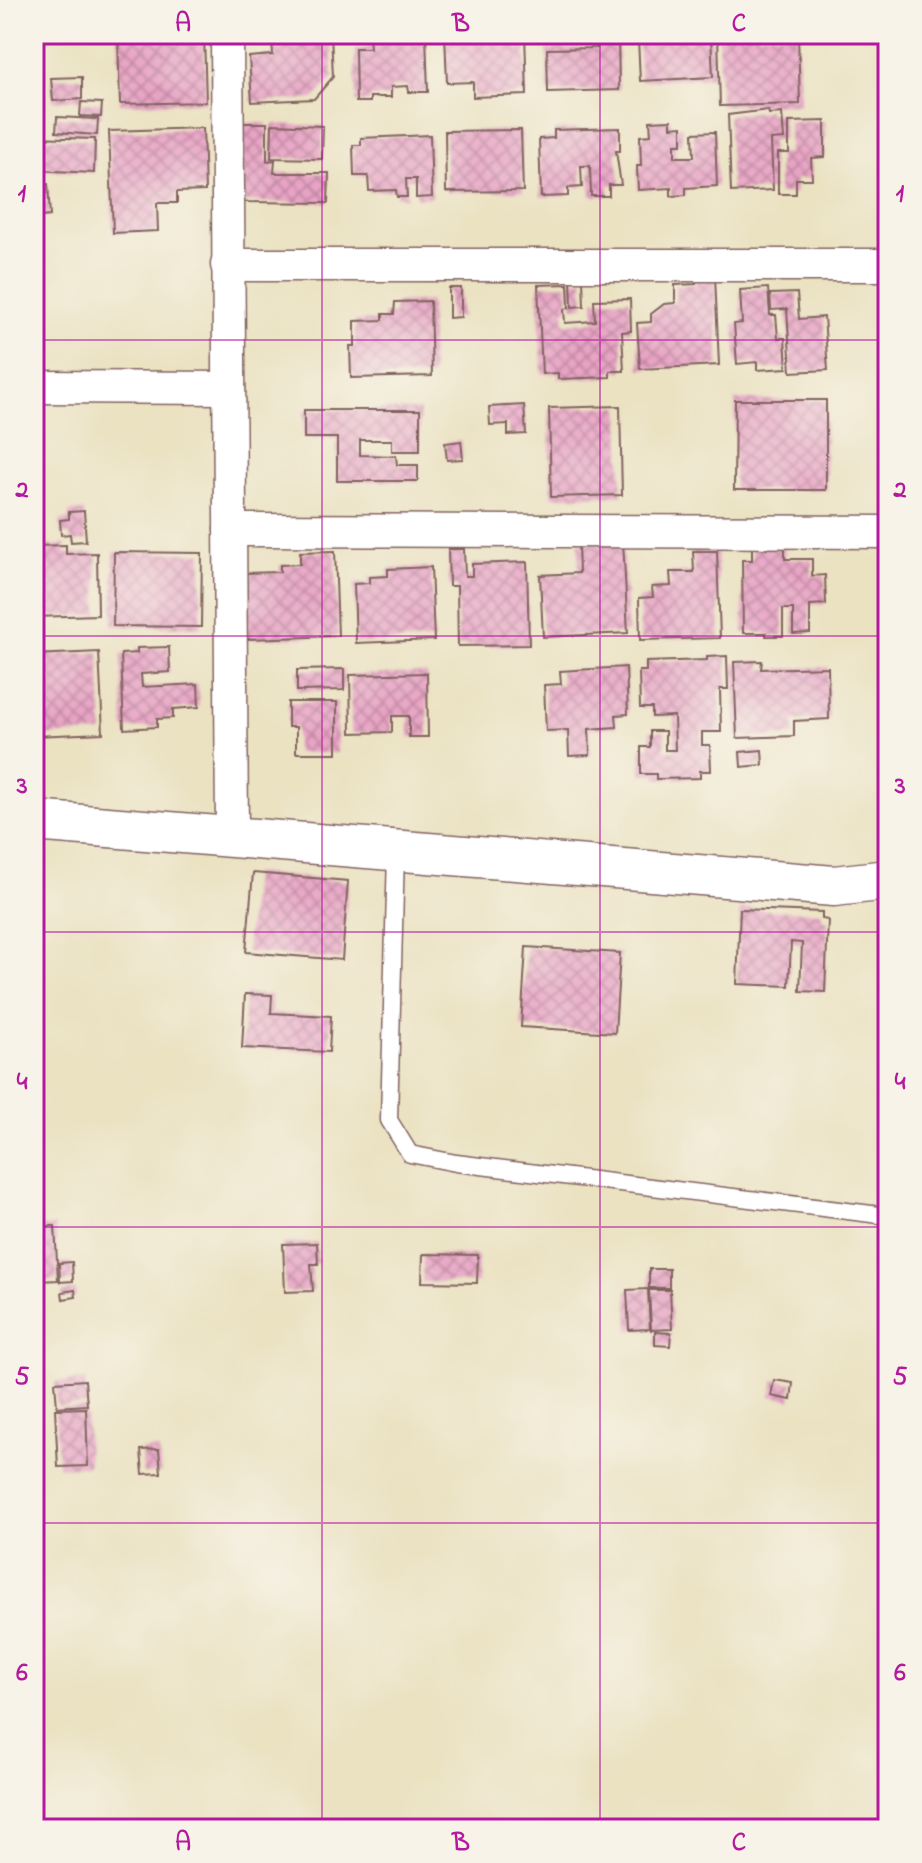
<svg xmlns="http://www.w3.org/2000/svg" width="922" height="1863" font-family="'Indie Flower',sans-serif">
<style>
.building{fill:url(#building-cross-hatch)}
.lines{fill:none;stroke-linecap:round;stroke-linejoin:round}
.service-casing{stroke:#826360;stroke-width:19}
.minor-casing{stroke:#826360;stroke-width:35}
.tertiary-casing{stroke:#826360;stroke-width:43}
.service{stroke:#fff;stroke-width:16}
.minor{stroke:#fff;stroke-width:32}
.tertiary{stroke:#fff;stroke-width:40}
.grid{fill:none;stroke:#b5179e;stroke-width:2;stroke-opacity:0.55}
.neatline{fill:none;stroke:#b5179e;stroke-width:3}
.grid-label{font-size:26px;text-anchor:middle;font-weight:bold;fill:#b5179e}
</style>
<defs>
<pattern id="building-cross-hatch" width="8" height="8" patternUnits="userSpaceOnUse" patternTransform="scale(2)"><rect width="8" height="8" fill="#e8a4c5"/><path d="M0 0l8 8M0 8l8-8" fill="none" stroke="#be85a0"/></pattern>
</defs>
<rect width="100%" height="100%" fill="#f7f3e8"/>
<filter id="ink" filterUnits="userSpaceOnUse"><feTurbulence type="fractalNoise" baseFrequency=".0125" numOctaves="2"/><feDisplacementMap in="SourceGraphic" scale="16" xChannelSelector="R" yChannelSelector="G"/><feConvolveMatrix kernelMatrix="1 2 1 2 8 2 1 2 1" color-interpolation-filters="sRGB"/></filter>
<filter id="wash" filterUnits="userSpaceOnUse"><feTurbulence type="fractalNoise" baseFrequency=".006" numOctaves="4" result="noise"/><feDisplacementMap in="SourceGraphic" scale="32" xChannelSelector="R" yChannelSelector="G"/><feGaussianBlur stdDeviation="1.8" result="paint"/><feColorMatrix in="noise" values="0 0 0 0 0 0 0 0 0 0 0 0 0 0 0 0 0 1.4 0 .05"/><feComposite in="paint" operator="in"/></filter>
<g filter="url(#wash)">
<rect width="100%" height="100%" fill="#ebe2c2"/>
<g id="blocks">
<g class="building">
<path d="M118,34h86l2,68 -86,2z"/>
<path d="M294,34h37l2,43 -19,22 -62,3 -3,-45 24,-2 -1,-17 22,-1z"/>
<path d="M379,34h47l2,58h-19l-1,-6 -17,1v10h-21v5h-14l-1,-54h15l-1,-12z"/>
<path d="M445,34h80l2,61 -54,2v-15l-26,1z"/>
<path d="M597,34h21l1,56 -71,2 -1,-43 50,-1z"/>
<path d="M679,34l32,1 2,42 -73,4 -2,-42 41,-2z"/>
<path d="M718,34h80l2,70 -80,2z"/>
<path d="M82,77v22l-29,2 -2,-23z"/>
<path d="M81,102l21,1 -1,14 -21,-1z"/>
<path d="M768,110l1,4 13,-1 2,26 -13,1 2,50 -42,2 -3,-77z"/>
<path d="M57,117l41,2 -1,16 -41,-3z"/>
<path d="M671,120v7l11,-1v18h-7v13h19l-1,-24 22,-1 2,54 -31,2v7l-15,1v-8l-33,2 -1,-24h4l-1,-30 11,-1 -1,-14z"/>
<path d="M825,121v36l-14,1 1,21h-16v15h-18v-41h11v-31z"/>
<path d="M244,123h23v38l8,-1 -1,13h55l-1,30 -86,-1z"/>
<path d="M272,124l51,2 -1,33 -51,-1z"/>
<path d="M203,128l2,63 -28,1v11h-20l1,28 -45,2 -4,-102z"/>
<path d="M620,128v23h-4l5,34h-12v11h-18l-1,-30h-9l1,21 -14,1v8l-27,1 -2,-58 15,-1v-8z"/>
<path d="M521,130l2,61 -77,1 -1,-61z"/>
<path d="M430,135l2,62 -16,1v-19h-10l1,18h-10l-1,-7 -27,1 -1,-15h-14l-1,-31h8v-7z"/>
<path d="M34,137l61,2 -1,34 -60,-3z"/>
<path d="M48,184l2,32 -9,1v9h-7v-41z"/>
<path d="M715,276l4,89 -79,4 -3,-46 14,-1v-8l13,-10 11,-1v-18l21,-1 -1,-7z"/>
<path d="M583,279l1,27 -12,1 -1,-27z"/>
<path d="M568,284l1,24 -5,1 1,14 30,-2 -1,-21 36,-1 1,32 -9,1 2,39h-14v6l-52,2v-6l-16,1 -4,-89z"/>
<path d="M449,288h12v29l-12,1z"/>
<path d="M768,288l2,27h6l2,23h7l2,30 -30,2v-8l-20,2 -3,-40 8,-1 -2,-33z"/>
<path d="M797,293l2,26 25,-2 4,53 -37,2 -4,-63 -16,1 -1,-16z"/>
<path d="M430,301l2,75 -81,2 -1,-32h5v-25l28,-1v-6h11l1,-12z"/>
<path d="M735,400h91v90h-92z"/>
<path d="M524,405l2,29 -18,1v-11l-18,1 -1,-18z"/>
<path d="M620,406l2,89 -71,2 -2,-89z"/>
<path d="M304,410h116v41h-28v-11h-32v15l36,1 1,9h21v16h-81v-43h-33z"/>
<path d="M461,441l2,18 -16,1 -2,-17z"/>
<path d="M84,511l2,30 -15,1 -1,-8 -9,1 -1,-15 9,-1v-7z"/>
<path d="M785,540v19h27v17l13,-1 1,29 -16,1v28l-17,1v-25h-10v27h-17v-3h-23l-1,-73h10v-19z"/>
<path d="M623,541l5,92 -85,4 -3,-62 39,-2 -1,-30z"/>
<path d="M66,545v9l31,-1 1,62 -64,2v-71z"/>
<path d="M448,549h16l1,27h7v-12l55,-2 2,83 -71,1 -1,-60h-8z"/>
<path d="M335,551l3,85 -91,3 -3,-66 36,-1v-7l20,-1v-12z"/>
<path d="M693,551h24l3,87 -80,2 -1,-42 14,-1 -1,-10 19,-1 -1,-14h24z"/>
<path d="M114,552l88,1 -1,74 -88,-1z"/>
<path d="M431,567l3,73 -78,3 -2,-59 15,-1v-6l19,-1v-7z"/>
<path d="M169,647l1,25 -29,2 1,13 56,-3 1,23 -26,2v9l-16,1v8l-33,2 -3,-75 16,-1v-5z"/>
<path d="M99,652l4,81 -69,3v-81z"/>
<path d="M727,656l1,33h-8l1,43h-19v13h8l1,26h-11v7l-44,1v-5h-15v-27h9v-16h15v19h10l-1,-34 -22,1v-9h-12l-1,-37h7v-9l61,-2v-3z"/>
<path d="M762,661l-1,8 67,-2 1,52 -35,2v15l-57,2 -3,-76z"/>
<path d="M626,667l2,47 -12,1 1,12 -28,2 1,26 -21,1 -1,-26 -22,1 -2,-46 17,-1 -1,-13z"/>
<path d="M344,669v21l-47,1v-21z"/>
<path d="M427,673l1,64h-19v-21h-17v16l-41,1 -1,-58z"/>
<path d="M288,702h49v51h-41v-26h-8z"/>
<path d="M762,750l1,15 -22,2 -1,-15z"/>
<path d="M253,873l95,8 -6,79 -96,-8z"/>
<path d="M740,909l82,3v7l6,1 -3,72 -25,-1 2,-48 -11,-1 -2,44 -52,-2z"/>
<path d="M526,947l94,6 -5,80 -94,-6z"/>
<path d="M245,994l27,1 -1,18 60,3 -2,36 -87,-4z"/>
<path d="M37,1226h18l3,54 -19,1z"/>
<path d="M317,1243l1,21h-7l2,27 -28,1 -2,-48z"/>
<path d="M423,1254l55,1 -1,28 -55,-1z"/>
<path d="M72,1262l1,19 -13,1 -1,-19z"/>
<rect x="649" y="1269" width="20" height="19"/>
<path d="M648,1289l2,40 -21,1 -2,-40z"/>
<path d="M75,1290l1,7 -13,2 -1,-7z"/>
<path d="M649,1290h21l2,39 -21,1z"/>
<path d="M655,1332l16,1 -1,13 -15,-1z"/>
<path d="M85,1380l2,25 -30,2 -2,-25z"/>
<path d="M774,1380l19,3 -2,17 -20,-4z"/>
<path d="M86,1408l2,58 -30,1 -3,-58z"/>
<path d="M159,1449l2,24 -18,1 -2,-24z"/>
</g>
</g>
</g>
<g filter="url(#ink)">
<use href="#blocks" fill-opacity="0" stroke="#826360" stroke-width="2"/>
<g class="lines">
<g class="service-casing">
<path id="service" d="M396,852l-7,268 21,34 46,9 432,53"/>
</g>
<g class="minor-casing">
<g id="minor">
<path d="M227,34l5,803"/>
<path d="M227,265h661"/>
<path d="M34,387l195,1"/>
<path d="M230,530l658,2"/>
</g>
</g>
<g class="tertiary-casing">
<path id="tertiary" d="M34,821l800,65 54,-6"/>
</g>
<use href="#service" class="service"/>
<use href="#minor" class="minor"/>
<use href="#tertiary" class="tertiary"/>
</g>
</g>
<path class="grid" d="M322,34v1795M600,34v1795M34,340h854M34,636h854M34,932h854M34,1227h854M34,1523h854"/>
<rect width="922" height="1863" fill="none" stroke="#f7f3e8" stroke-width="88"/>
<rect x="44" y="44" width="834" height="1775" class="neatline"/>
<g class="grid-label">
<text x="183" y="31">A</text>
<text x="461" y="31">B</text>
<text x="739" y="31">C</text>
<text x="22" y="201">1</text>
<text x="900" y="201">1</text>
<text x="22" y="497">2</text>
<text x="900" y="497">2</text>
<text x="22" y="793">3</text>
<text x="900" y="793">3</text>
<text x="22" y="1089">4</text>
<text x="900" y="1089">4</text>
<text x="22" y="1384">5</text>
<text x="900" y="1384">5</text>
<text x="22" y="1680">6</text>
<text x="900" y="1680">6</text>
<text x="183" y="1850">A</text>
<text x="461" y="1850">B</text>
<text x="739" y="1850">C</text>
</g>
</svg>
